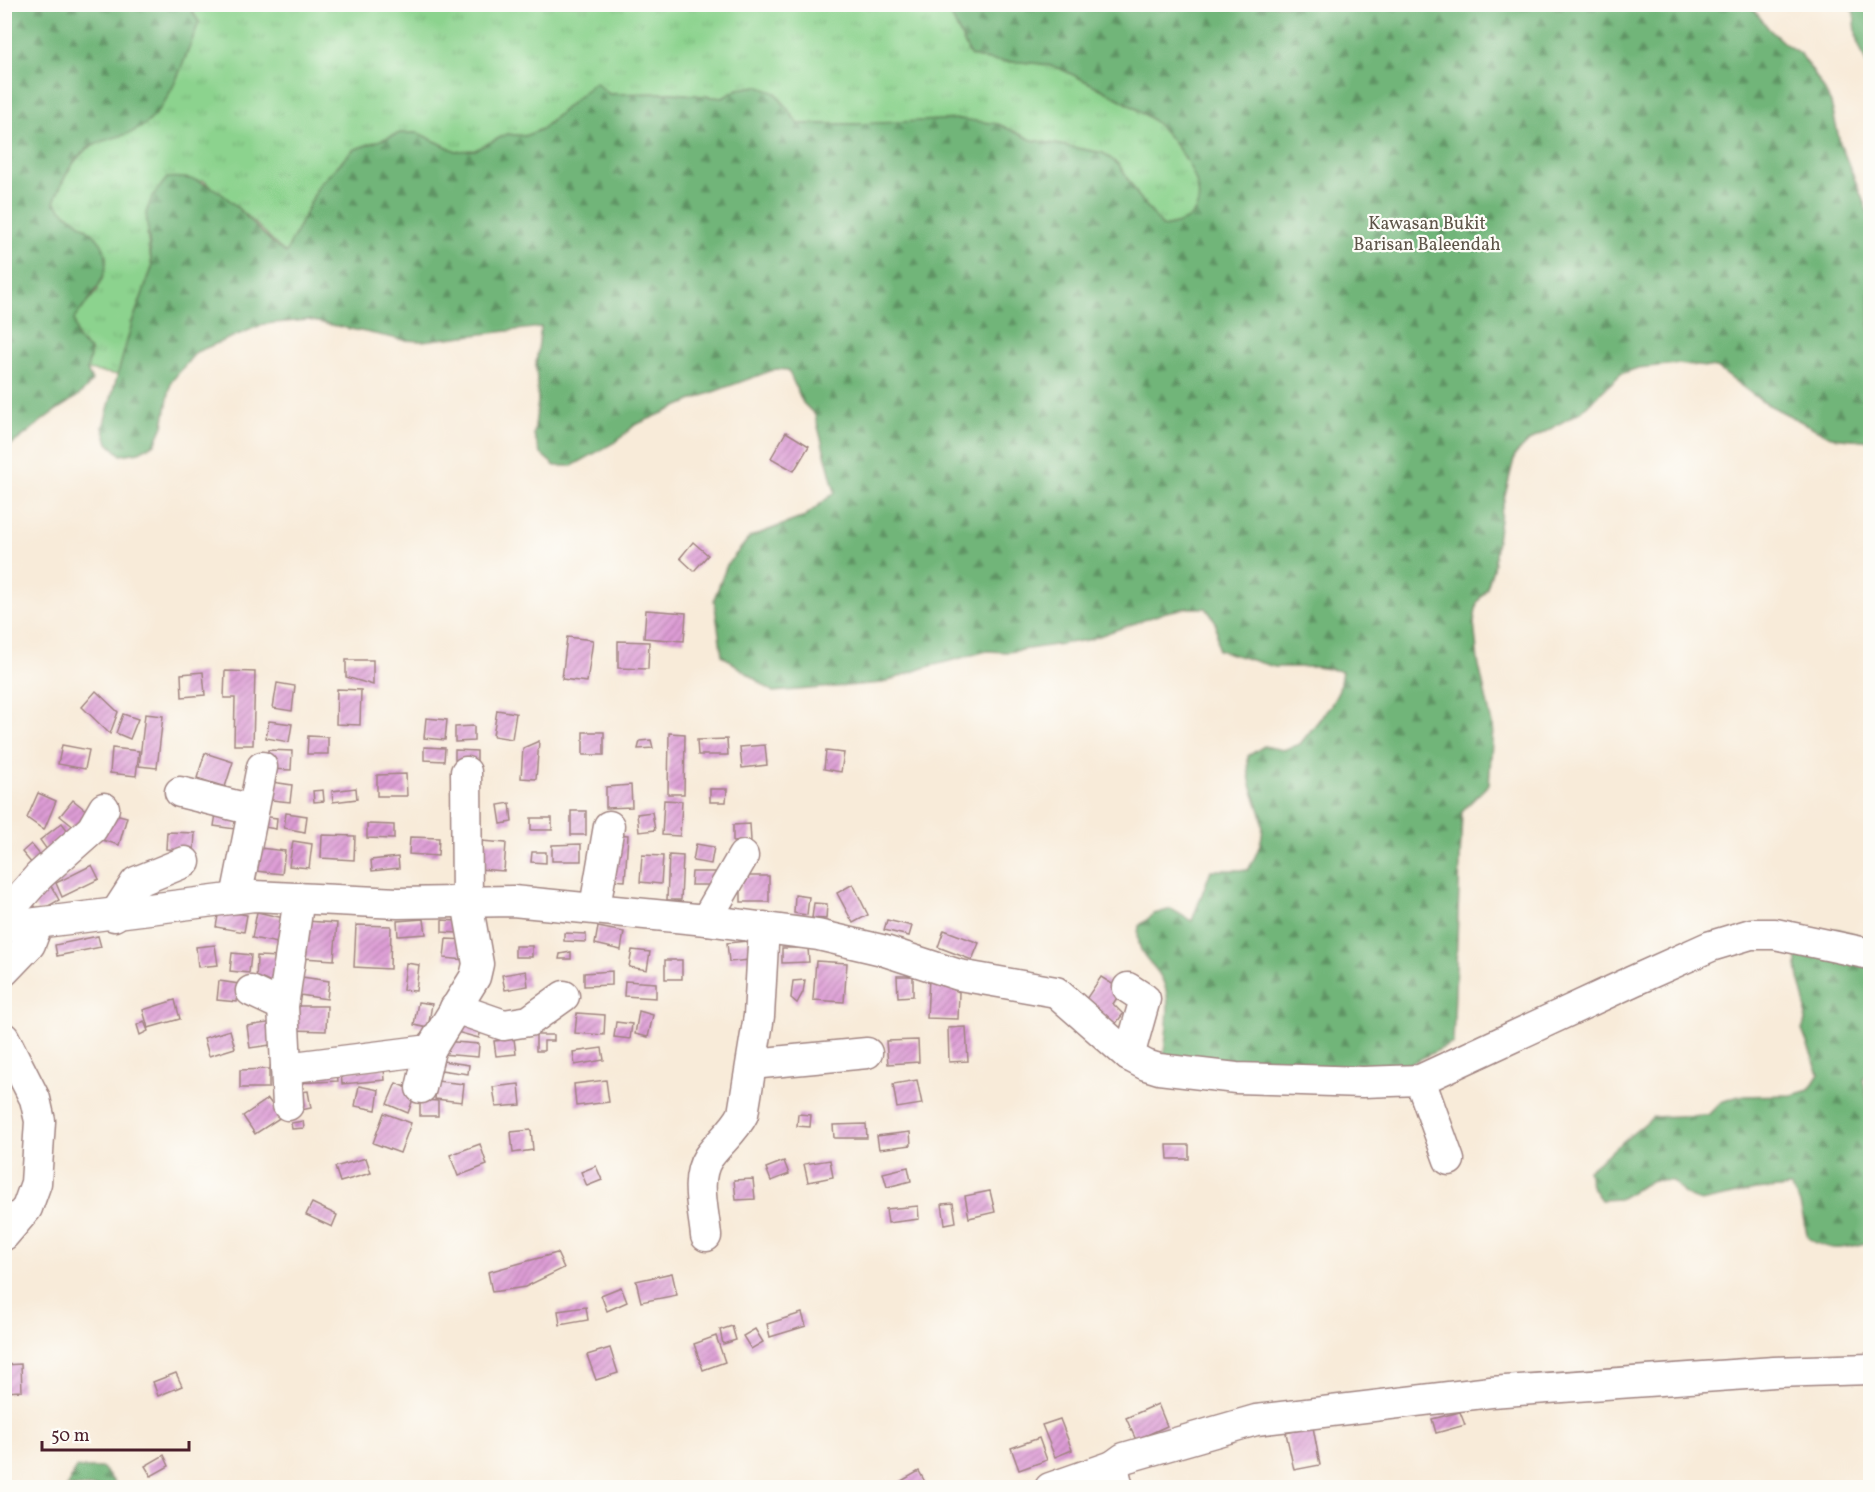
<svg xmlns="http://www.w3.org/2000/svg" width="1875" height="1492" font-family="Vollkorn,serif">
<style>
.grass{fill:url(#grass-tufts);stroke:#6b795c;stroke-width:1.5}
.forest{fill:url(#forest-firs);stroke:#5e6a52;stroke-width:1.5}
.building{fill:url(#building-hatch)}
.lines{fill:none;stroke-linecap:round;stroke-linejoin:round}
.minor-casing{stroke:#a18582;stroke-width:33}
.minor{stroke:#fff;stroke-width:30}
.labels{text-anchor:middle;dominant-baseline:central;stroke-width:4.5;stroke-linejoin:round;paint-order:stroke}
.park-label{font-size:18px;fill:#5e5549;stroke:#fdfcf7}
</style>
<defs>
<pattern id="grass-tufts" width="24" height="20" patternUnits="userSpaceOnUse" patternTransform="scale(1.5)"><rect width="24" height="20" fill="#8cd38e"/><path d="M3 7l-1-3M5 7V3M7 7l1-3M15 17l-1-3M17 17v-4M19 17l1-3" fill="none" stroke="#7ab57b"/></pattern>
<pattern id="forest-firs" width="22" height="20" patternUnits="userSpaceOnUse" patternTransform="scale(1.5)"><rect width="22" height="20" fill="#71b579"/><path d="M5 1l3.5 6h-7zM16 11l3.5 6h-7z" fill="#5f9363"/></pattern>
<pattern id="building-hatch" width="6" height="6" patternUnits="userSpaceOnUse" patternTransform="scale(1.5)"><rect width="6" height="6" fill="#dd9cd5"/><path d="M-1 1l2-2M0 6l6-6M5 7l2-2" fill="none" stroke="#b57fad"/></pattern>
</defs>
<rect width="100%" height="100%" fill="#fdfcf7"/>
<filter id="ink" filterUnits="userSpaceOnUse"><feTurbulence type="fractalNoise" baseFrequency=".0167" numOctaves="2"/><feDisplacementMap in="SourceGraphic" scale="12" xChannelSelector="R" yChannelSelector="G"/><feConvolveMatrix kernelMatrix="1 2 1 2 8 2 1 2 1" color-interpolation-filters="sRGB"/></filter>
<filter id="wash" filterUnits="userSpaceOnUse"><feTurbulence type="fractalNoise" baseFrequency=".008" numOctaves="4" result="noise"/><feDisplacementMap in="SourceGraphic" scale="24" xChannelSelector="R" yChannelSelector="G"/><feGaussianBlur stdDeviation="1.35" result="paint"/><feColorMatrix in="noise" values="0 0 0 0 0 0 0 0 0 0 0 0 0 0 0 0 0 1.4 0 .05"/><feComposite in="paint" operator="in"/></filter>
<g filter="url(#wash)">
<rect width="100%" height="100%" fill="#f8ebd9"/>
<path class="grass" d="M188,4l758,1 24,50c30,12 63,2 94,15 22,11 68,34 87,49 15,11 47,52 49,71 1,10 -3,22 -11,28 -6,5 -18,7 -26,9l-24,-30 -20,-32 -16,-12 -71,-13 -34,-16h-200l-22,-31 -38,-4 -15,9 -50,-5 -64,1 -14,-12 -53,47 -17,7 -18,-2 -32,17h-19l-38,-18h-17l-48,17 -34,35 -33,68c-12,-8 -17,-17 -27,-26 -18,-17 -37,-32 -56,-47l-56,54 5,34 -20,55 -13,52 -32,-5 4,-19 -14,-13 -3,-20 24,-28 -1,-52 -31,-22 -12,-14c9,-23 21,-52 46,-60 17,-6 33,-7 47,-19 25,-21 40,-71 52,-101z"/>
<g class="forest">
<path d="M5,4l183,1 11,17c-12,30 -27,80 -52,101 -14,12 -30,13 -47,19 -25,8 -37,37 -46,60 13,15 30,22 43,36 25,27 -6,59 -23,81l3,19 14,13 -4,19 5,11c-13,18 -24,20 -41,33 -16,11 -28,25 -46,34z"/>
<path d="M946,5h804l19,24 16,15 16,10 21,32 9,17 9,40 30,75v223l-39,-4 -68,-35 -46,-34 -40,-4 -39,4 -17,6 -41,38 -51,29 -14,14 -14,57 -8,57 -6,19 -10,15 -3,20 4,38 15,68 -4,55 -27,27 -9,232 -66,32 -111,-6 -112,-13c1,-19 6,-42 3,-61 -6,-36 -34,-32 -28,-69l15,-12 17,-5 21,12 19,-51h37c34,-58 -2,-61 0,-114l16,-10 19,4 17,-6 31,-39 8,-16 3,-18 -26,-4h-41l-57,-17 -2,-28 -10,-14h-19l-21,4 -78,28 -80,12 -21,-1 -67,18 -37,14 -110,9 -51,-37 -8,-56 13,-34 23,-28 54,-20 31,-25 -20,-77 -12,-12 -15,-33 -12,-1 -74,27 -67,29 -18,16 -45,25h-17l-15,-13 -6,-18 4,-34 -2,-37 5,-37 -119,14 -19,-1 -95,-20 -44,4 -68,28 -25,30 -8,44 -8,18 -16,8 -18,3 -13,-12 -5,-16 29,-104 20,-55 -6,-55 6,-16 15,-19c58,-6 78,48 119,75l33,-68 34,-35 47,-17h18l38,18 19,-1 32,-16 18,2 17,-7 53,-47 14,12 64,-1 50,5 15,-9 19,-3 19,7 22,31h59l104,-5 37,5 34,16 71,13 16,12 20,32 24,30c8,-2 20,-4 26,-9 29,-25 -16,-82 -38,-99 -19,-15 -65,-38 -88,-49 -30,-13 -63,-3 -93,-15z"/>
<path d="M1845,5h25v67l-13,-31 -3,-29z"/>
<path d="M1837,929l33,10v133l-7,6 7,33v131c-25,6 -39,12 -62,-4l-8,-34 -9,-17 -36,3 -54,12 -16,-7 -12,-14 -21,-1 -33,19 -18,1 -10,-14 -3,-16 65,-53 55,-2 13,-13 18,-6 53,-1 17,-5 10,-16 -17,-44c12,-26 -8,-49 -5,-74z"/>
<path d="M76,1468h27l15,19h-51z"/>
</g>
<g id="blocks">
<g class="building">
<path d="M786,432l23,14 -15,25 -23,-13z"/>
<path d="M693,542l15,13 -14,16 -14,-13z"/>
<path d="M646,610l40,3 -2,28 -40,-3z"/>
<path d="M567,637l26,3 -6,42 -25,-3z"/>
<path d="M618,641l31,1 -1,27 -30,-1z"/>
<path d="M346,660h27v25l-27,-8z"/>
<path d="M225,671l30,1 -2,73h-19l1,-47h-11z"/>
<path d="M203,672l2,23 -23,2 -1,-23z"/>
<path d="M277,683l18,3 -3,25 -19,-3z"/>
<path d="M337,689l24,1 -1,35 -24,-1z"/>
<path d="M96,691l22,21 -8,22 -28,-27z"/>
<path d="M497,710l19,3 -4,26 -19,-3z"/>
<path d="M123,714l15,5 -8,20 -14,-6z"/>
<path d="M145,714l18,2 -6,52 -18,-2z"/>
<path d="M426,718l21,2 -2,20 -21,-2z"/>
<path d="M269,721l23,3 -3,18 -23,-4z"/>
<path d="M474,726v15l-19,1v-15z"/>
<rect x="583" y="732" width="21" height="23"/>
<path d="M669,733l16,1 -1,60h-16z"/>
<path d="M308,736l20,1v17h-21z"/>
<path d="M727,739l1,16h-30l-1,-15z"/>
<path d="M651,740l2,8 -15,1 2,-8z"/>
<path d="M539,741l-3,38 -15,-1 2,-30z"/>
<path d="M62,745l27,5 -4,19 -27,-5z"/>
<path d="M765,745l2,20 -25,3 -2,-21z"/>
<path d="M424,747l21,1 -1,13 -20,-1z"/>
<path d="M112,748l27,3 -3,25 -26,-3z"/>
<path d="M268,750l24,1 -1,19 -24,-1z"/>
<path d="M455,750l22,1v11l-22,-1z"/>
<path d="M826,751l18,2 -3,19 -17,-3z"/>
<path d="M205,753l28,9 -8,25 -28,-9z"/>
<path d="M406,774l1,22h-30v-21z"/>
<path d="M265,781l27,4 -2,17 -27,-3z"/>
<path d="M631,785l1,22 -26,1v-21z"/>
<path d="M356,788l1,11 -24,3 -1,-11z"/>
<path d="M710,789h17l-1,13h-16z"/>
<path d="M323,790l1,11 -10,1 -1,-11z"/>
<path d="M38,793l18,8 -12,29 -17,-12z"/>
<path d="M73,800l20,16 -13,16 -20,-16z"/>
<path d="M664,800l18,1 -2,35 -18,-1z"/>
<path d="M510,803l2,19 -11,2 -3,-19z"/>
<rect x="571" y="811" width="15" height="24"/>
<path d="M107,812l20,5 -8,28 -20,-6z"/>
<path d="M652,812l3,18 -16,2 -2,-18z"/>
<path d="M286,813l21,3 -2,16 -21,-4z"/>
<path d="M216,814l21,3 -2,12 -21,-3z"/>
<path d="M260,816l17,2 -1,11 -17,-3z"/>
<rect x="531" y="818" width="21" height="12"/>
<path d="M62,823l12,16 -22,18 -12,-17z"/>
<path d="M367,824l27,1v14l-27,-1z"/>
<path d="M750,824l1,17 -18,1v-17z"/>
<path d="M167,832l28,1 -1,17 -28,-1z"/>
<path d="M615,834l13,1 -3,46 -14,-1z"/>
<path d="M322,835l33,1 -1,24 -33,-2z"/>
<path d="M410,837l29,1 -1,18 -29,-2z"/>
<path d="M293,841l19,3 -3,24 -20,-2z"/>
<path d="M481,841l25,2 -2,28 -25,-2z"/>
<path d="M31,844l16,19 -9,8 -16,-19z"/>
<path d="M581,844v17h-29v-16z"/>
<path d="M696,844l18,3 -3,17 -18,-3z"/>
<path d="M259,848l26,3 -3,23 -26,-3z"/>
<path d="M532,852h14v11l-15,-1z"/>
<path d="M642,855l21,1 -2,28 -21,-2z"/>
<path d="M669,855l14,1 -2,44h-14z"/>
<path d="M398,857l1,11 -27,3 -1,-11z"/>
<path d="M92,865l7,14 -37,18 -6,-14z"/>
<path d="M692,872h27v13h-28z"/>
<rect x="741" y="876" width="28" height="26"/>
<path d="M50,884l9,16 -21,12 -9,-17z"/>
<path d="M853,884l15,31 -15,8 -16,-30z"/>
<path d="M795,895l14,2 -2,18 -13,-2z"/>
<path d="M814,903l13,1 -1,15 -14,-1z"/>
<path d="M219,910l28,5 -3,17 -28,-5z"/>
<path d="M257,912l31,7 -5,25 -31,-6z"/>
<path d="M424,919l2,15 -28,2 -1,-15z"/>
<path d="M442,920l15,1v12l-15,-1z"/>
<path d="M887,920l25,6 -3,10 -25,-6z"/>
<path d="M305,921l32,2 -3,37 -31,-2z"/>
<path d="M356,925l35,1 -1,43 -36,-2z"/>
<path d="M598,927l26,5 -3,18 -26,-6z"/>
<path d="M944,930l35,13 -7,17 -34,-13z"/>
<path d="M564,933l22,1v8l-22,-1z"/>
<path d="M98,936l3,11 -44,9 -2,-11z"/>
<path d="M446,939l21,1 -1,20 -22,-2z"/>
<path d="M758,940l2,19 -31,3 -2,-19z"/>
<path d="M215,945l3,20 -20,2 -2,-20z"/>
<rect x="515" y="946" width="17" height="11"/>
<path d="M782,948h26l1,14 -27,1z"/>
<path d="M632,950l18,2 -3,18 -18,-3z"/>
<path d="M571,952v7h-12l1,-5z"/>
<path d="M232,953l19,2 -2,18 -19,-2z"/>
<path d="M257,956l23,1 -2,30 -22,-1z"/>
<rect x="665" y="960" width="17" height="19"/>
<path d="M816,961l31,2 -3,39 -31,-2z"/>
<path d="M406,963l13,2 -3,26 -13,-1z"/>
<path d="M526,971l2,15 -23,4 -3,-15z"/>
<path d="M612,971v14l-28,1v-13z"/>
<path d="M897,976h16v20l-15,1z"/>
<path d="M302,977l27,4 -2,18 -27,-4z"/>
<path d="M929,977l30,15 -1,27 -31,-1z"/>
<path d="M1101,977l21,13 -9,14 10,10 -9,12 -30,-24z"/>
<path d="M805,980l-2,12 -6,11 -6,-5 2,-17z"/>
<path d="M219,981l20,3 -2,18 -20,-2z"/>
<path d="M625,981l31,2v15l-32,-2z"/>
<path d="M175,1000l5,19 -32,9 -5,-18z"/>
<path d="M418,1002l14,2 -4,24 -14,-3z"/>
<path d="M293,1006h34l-1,25 -34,-1z"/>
<path d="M639,1011l14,4 -5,22 -13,-3z"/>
<path d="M577,1013l28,2 -1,20 -29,-2z"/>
<path d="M456,1019l26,7 -3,12 -26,-7z"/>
<path d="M144,1021l4,10 -8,4 -3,-10z"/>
<path d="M274,1022l3,22 -27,4 -3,-22z"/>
<path d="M616,1022l16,2 -2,15 -16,-2z"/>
<path d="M966,1027l2,34 -19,1 -1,-34z"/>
<path d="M230,1030l5,18 -26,8 -5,-18z"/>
<path d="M536,1035h18v6h-10v10h-8z"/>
<path d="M514,1039l2,15 -20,2 -2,-15z"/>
<path d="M918,1040l1,22 -31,2 -2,-23z"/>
<path d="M442,1041l37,3 -1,13 -37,-3z"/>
<path d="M602,1048l2,12 -29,5 -2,-13z"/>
<path d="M442,1061l27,4 -1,9 -27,-4z"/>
<path d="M337,1068l1,13 -45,2z"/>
<path d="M384,1068l1,12 -43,4 -1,-13z"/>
<path d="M269,1069v19h-29v-18z"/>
<path d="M606,1080l3,22 -33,4 -2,-22z"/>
<path d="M917,1080l5,24 -25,4 -4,-24z"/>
<path d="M437,1081l27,3 -2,18 -27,-3z"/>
<path d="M396,1083l20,8 -8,22 -21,-9z"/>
<path d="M519,1084l2,21 -25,2 -3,-20z"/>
<path d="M359,1086l20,4 -3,20 -21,-4z"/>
<path d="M308,1091l3,17 -15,3 -3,-18z"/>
<path d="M268,1099l13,18 -26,17 -12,-18z"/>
<path d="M420,1100l18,1v15h-18z"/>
<path d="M384,1113l27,10 -11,30 -27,-10z"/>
<path d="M798,1114l13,1 -1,12 -13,-1z"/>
<path d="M303,1121l1,7 -12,1 -1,-6z"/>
<path d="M866,1124l1,14h-33l-1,-13z"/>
<path d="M531,1130l2,20 -20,3 -2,-21z"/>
<path d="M910,1132l1,13 -32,4 -2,-13z"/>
<path d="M480,1144l7,21 -29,11 -8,-21z"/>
<path d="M1167,1145h22v14h-21z"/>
<path d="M366,1158l5,15 -31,9 -5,-15z"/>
<path d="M830,1160l3,17 -25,5 -4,-18z"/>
<path d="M784,1161l5,13 -18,7 -5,-13z"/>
<path d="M596,1166l6,14 -15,6 -6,-14z"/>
<path d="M908,1167l3,14 -24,6 -4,-14z"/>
<path d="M753,1179l2,20 -19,1 -2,-20z"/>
<path d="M990,1191l5,21 -26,6 -4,-22z"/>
<path d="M312,1203l25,12 -5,12 -26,-12z"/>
<path d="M953,1203l3,19 -11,2 -3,-20z"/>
<path d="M918,1206l1,13 -31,4 -2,-14z"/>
<path d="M557,1253l7,15 -39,19 -33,5 -4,-20z"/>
<path d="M672,1273l5,22 -36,7 -5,-21z"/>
<path d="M621,1287l6,15 -20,9 -6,-16z"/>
<path d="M586,1307l2,13 -28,5 -2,-14z"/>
<path d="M802,1313l4,13 -36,11 -3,-13z"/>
<path d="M732,1326l4,14 -13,4 -3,-14z"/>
<path d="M755,1329l8,13 -12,7 -8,-13z"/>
<path d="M716,1336l9,26 -22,8 -9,-26z"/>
<path d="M610,1348l8,25 -22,7 -9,-25z"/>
<path d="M21,1364l1,27 -18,1v-27z"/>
<path d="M176,1373l6,13 -24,10 -5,-14z"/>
<path d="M1158,1404l9,22 -31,14 -10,-22z"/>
<path d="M1460,1412l5,13 -29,8 -4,-14z"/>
<path d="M1060,1419l12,31 -17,7 -13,-32z"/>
<path d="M1313,1427l7,38 -26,5 -8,-37z"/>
<path d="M1039,1438l8,22 -28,10 -8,-22z"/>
<path d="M164,1455l5,11 -18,10 -6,-10z"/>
<path d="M919,1471l6,11 -10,6h-26z"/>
</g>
</g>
</g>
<g filter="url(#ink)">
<use href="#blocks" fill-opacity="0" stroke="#a18582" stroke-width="1.5"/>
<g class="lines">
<g class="minor-casing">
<g id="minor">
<path d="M180,792l73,18"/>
<path d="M236,898l26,-131"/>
<path d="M595,907l14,-81"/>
<path d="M4,916l35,-40 53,-47 12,-21"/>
<path d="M114,916l22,-34 49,-20"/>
<path d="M706,920l37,-64"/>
<path d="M4,927l250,-31 144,7 115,-2 193,19 112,15 64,15 77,25 97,17 73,64 17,9 13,4 77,9 127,4 57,-2 213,-99 78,-35 40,-12h24l95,20"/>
<path d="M4,971l26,-27 8,-21"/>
<path d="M1128,988l17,11 -16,57"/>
<path d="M251,991l32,15"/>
<path d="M455,1008l49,17 25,-4 35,-25"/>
<path d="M4,1038l31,61 5,22 -4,62 -9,25 -23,27"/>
<path d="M752,1064l115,-11"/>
<path d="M286,1068l144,-18 45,-73 3,-13 -11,-62 -1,-130"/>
<path d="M1420,1080l29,80"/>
<path d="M421,1088l9,-38"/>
<path d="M288,1105l-5,-99 16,-108"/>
<path d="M706,1236c-2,-24 -12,-57 2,-78 11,-16 26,-26 35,-44l16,-98 5,-89"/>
<path d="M1050,1488l63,-22"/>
<path d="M1118,1488l-5,-22 11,-8 132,-38 235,-28 283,-20 96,-3"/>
</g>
</g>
<use href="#minor" class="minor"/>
</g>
</g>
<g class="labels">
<g class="park-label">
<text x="1427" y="224">Kawasan Bukit<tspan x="1427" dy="21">Barisan Baleendah</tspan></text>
</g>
</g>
<rect width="1875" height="1492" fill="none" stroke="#fdfcf7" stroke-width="24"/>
<path d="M42 1441v9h147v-9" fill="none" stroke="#4a1f2b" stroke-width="3"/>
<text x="51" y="1441" font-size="18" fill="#4a1f2b" stroke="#fdfcf7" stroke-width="4.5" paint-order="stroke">50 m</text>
</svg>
